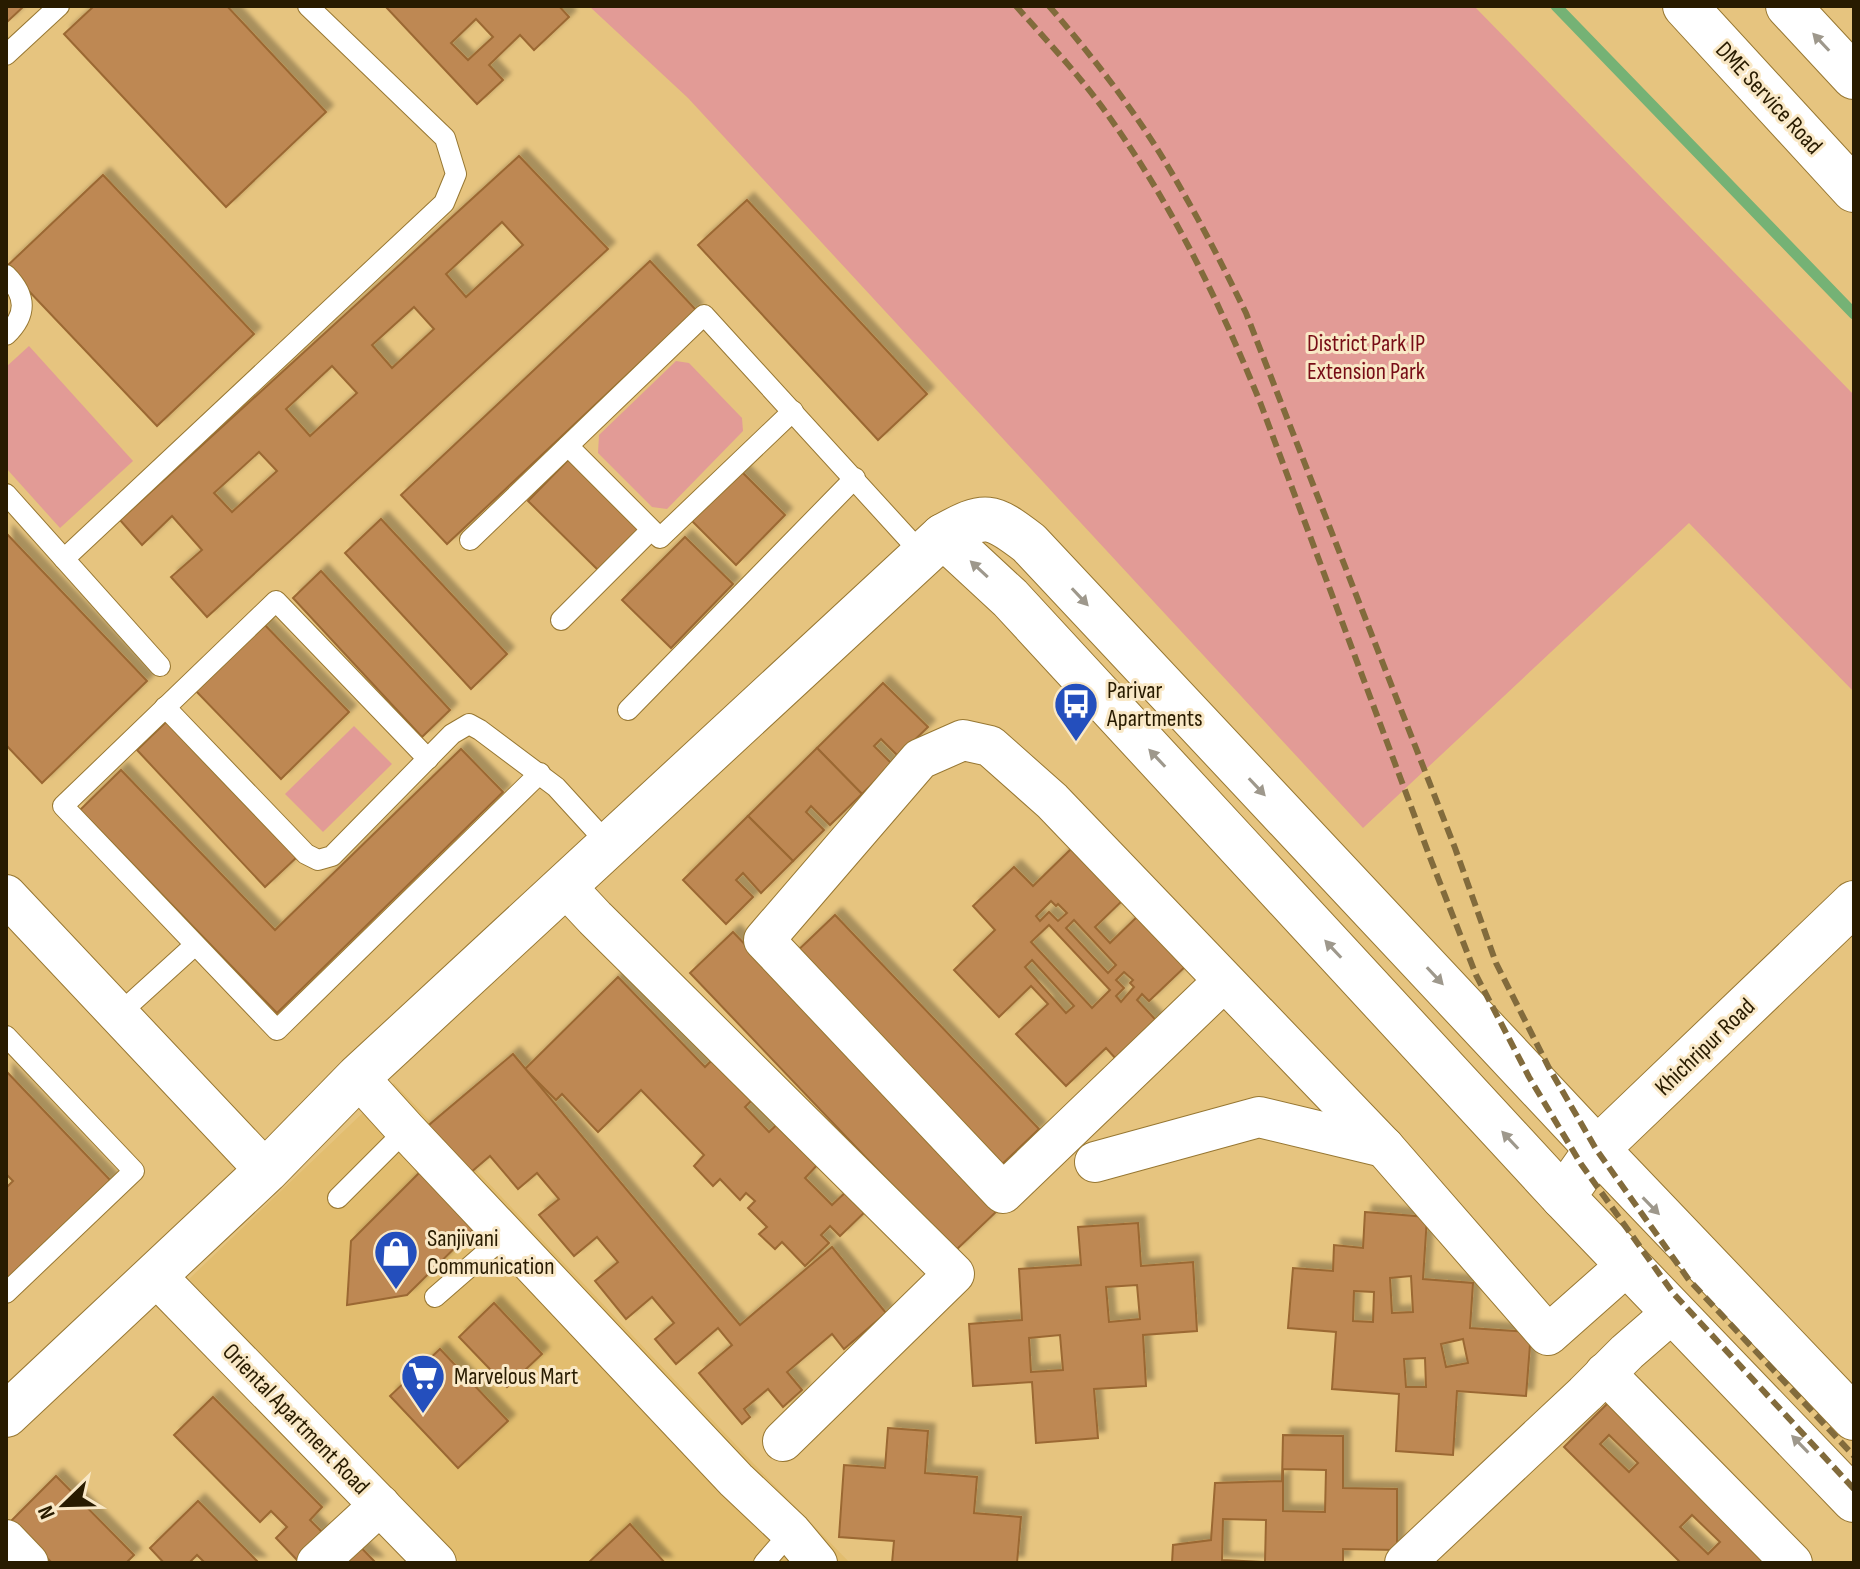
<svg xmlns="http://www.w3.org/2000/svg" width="1860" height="1569" font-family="'Sofia Sans Condensed',sans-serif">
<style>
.built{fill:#e2bd6f}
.green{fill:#e29b96}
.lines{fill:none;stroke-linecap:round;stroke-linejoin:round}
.stream{stroke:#75b275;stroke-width:11}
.building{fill:#be8853;stroke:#9b6833;stroke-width:2;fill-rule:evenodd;filter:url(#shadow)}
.service-casing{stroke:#977732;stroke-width:22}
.minor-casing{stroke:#977732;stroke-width:42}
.tertiary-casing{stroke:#977732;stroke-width:46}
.secondary-casing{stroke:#977732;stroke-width:46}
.trunk-casing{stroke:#977732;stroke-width:46}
.service{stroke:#fff;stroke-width:20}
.minor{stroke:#fff;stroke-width:40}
.tertiary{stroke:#fff;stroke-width:44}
.secondary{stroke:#fff;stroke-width:44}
.trunk{stroke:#fff;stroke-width:44}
.rail{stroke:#826b3c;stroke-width:6;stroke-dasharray:12 6;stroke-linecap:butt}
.oneway{fill:#9e988c}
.labels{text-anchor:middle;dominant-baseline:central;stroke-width:6;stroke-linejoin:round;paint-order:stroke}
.street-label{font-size:24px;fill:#281b00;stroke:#f9e8c6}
.park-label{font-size:24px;fill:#770c16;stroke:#f9e8c6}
.poi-label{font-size:24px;fill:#281b00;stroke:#f9e8c6;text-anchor:start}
</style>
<defs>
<filter id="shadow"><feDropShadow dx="7" dy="-7" stdDeviation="2" flood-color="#0004"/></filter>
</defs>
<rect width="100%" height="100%" fill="#e6c47f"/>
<path class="built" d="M394,1083l359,380 97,100h-389l-272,-284z"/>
<g class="green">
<path d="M589,6h885l380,389v297l-165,-169 -326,305 -675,-730z"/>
<path d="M29,346l104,115 -73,67 -54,-60v-101z"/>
<path d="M676,361l13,2 53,55 1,13 -76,78 -15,-2 -54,-54 1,-18z"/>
<path d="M354,726l38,38 -69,68 -38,-38z"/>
</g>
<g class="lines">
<path class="stream" d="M1556,6l298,308"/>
</g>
<g class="building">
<path d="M6,6h18l-18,17z"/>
<path d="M94,6h133l99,106 -100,95 -162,-173z"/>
<path d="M385,6h174l10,11 -35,33 -14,-15 -31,30 14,15 -26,24zM476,19l17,18 -25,23 -17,-17z"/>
<path d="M519,156l89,93 -401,368 -36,-40 31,-27 -30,-34 -30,29 -22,-25zM502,222l21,23 -57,52 -20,-23zM414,307l20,22 -42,39 -20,-23zM332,366l25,27 -47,43 -24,-27zM259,452l18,19 -45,41 -18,-19z"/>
<path d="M103,175l151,159 -97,92 -151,-159z"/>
<path d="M747,200l180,194 -49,46 -180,-195z"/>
<path d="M650,261l46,49 -249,234 -46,-49z"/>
<path d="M569,459l71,70 -41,42 -71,-70z"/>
<path d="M739,469l46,46 -49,50 -46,-46z"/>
<path d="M381,519l126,135 -36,35 -126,-136z"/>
<path d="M6,533l141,148 -105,102 -36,-38z"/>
<path d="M685,537l48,47 -62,64 -49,-48z"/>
<path d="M321,571l129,139 -28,27 -129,-139z"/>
<path d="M262,622l87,90 -68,67 -87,-90z"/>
<path d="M883,683l45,44 -30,29 -17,-17 -7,7 18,18 -30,30 -45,-46z"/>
<path d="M168,720l129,137 -32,30 -128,-137z"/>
<path d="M817,748l45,46 -32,31 -19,-19 -5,6 18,18 -31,31 -45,-45z"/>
<path d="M461,749l42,43 -226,221 -197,-203 41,-40 154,160z"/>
<path d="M748,816l45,45 -32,32 -18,-20 -7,7 17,17 -27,27 -43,-44z"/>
<path d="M1074,846l50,53 -29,28 15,16 31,-30 48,50 -40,38 -7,-7 -5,6 30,32 -40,39 -21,-23 -40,38 -50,-52 32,-30 -17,-18 -32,31 -45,-47 41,-40 -22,-24 41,-39 19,19zM1051,901l5,5 2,-2 9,9 -9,8 -9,-9 -9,9 -4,-5zM1074,920l42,45 -8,8 -42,-45zM1049,925l61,65 -18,18 -61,-66zM1032,960l42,46 -8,7 -41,-46zM1124,972l9,8 -3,3 4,4 -13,15 -5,-6 8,-8 -8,-8z"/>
<path d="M835,915l204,214 -43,41 -204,-214z"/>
<path d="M733,932l265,278 -43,41 -265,-278z"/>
<path d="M618,977l87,90 14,-14 39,41 -13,13 24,25 14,-13 39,41 -17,18 27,27 18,-17 19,20 -29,28 -10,-10 -9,9 8,8 -24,23 -23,-24 -7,7 -16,-15 8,-7 -19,-19 7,-7 -9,-8 -6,7 -20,-21 -7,7 -19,-20 10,-11 -63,-65 -43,42 -36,-38 -6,6 -31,-31z"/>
<path d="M513,1054l227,271 92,-78 54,66 -42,36 -12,-15 -45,38 15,18 -19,17 -15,-18 -24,20 6,8 -8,7 -43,-51 33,-28 -14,-17 -42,36 -21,-25 19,-16 -22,-26 -26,22 -31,-38 23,-19 -21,-25 -23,19 -35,-41 20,-16 -22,-26 -19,16 -28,-33 -27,23 -40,-49z"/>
<path d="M6,1071l105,110 -105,101v-94l7,-7 -7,-7z"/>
<path d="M423,1169l55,56 -71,70 -60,10 4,-64z"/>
<path d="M1365,1212l62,5 -4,62 50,4 -3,45 61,4 -5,64 -69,-5 -4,64 -57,-4 3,-57 -67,-5 4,-57 -48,-4 5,-60 40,3 1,-26 29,3zM1411,1276l2,36 -21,1 -2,-35zM1354,1291l20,1 -1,30 -20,-1zM1463,1339l5,24 -22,4 -5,-23zM1425,1358l1,29h-20l-2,-28z"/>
<path d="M1138,1223l3,43 52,-4 4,69 -54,4 3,51 -52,3 4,49 -62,5 -4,-61 -59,4 -4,-62 53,-4 -3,-51 62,-4 -3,-38zM1137,1285l3,34 -31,3 -3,-35zM1060,1335l3,35 -32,2 -2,-34z"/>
<path d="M494,1303l48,51 -35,33 -48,-50z"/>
<path d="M440,1349l68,72 -50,47 -68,-72z"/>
<path d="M1617,1394l150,169h-86l-117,-116zM1609,1435l29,28 -9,9 -29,-28zM1692,1515l28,27 -12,12 -28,-27z"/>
<path d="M213,1397l109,110 -12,13 13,13 -26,27 -21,-22 11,-11 -16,-16 -11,11 -86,-87z"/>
<path d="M888,1428l40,3 -3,42 52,4 -3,36 47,4 -4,46h-125l2,-22 -55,-4 5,-72 41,3z"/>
<path d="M1283,1435l60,1v52l54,1v61l-54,-1v14h-171l1,-18 38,-5 4,-57 67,-2zM1283,1469l43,1 -1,42 -42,-1zM1223,1519l43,1 -1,42 -43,-2z"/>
<path d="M56,1476l78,79 -8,8h-74l-41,-42z"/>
<path d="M198,1501l61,62h-54l-8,-8 -8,8h-25l-14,-15z"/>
<path d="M630,1524l35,39h-77z"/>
<path d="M349,1535l27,28h-55z"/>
</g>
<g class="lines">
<g class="service-casing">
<g id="service">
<path d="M6,55l53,-49"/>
<path d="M6,275c21,21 21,40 0,60"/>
<path d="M568,446l92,92 133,-127"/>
<path d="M6,494l154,172"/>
<path d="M470,540l234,-225 219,240"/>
<path d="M64,559l380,-356 12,-29 -11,-36 -137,-132"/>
<path d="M561,620l90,-90"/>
<path d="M165,707l141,147 12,6 14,-4 120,-122 17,-10 11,6 76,57 53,58"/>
<path d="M628,710l227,-232"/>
<path d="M428,759l-152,-158 -213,205 214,224 263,-257"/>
<path d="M119,1014l76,-69"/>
<path d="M6,1036l128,135 -128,122"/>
<path d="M338,1198l68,-68"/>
<path d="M435,1297l70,-61"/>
<path d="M764,1563l27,-31"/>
</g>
</g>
<g class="minor-casing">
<g id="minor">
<path d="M565,886l30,32 359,356 -171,167"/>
<path d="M6,895l260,276"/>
<path d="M1224,981l-221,212 -239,-253 156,-181 43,-19 27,6 62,55 332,346 164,188 79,-70"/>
<path d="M358,1077l48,53 330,350 55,52 26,31"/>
<path d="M1095,1162l164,-45 125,30"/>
<path d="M155,1275l281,288"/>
<path d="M1605,1373l187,190"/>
<path d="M6,1540l22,23"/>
<path d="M317,1563l63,-58"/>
<path d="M1405,1563l180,-169 42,-42 46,-40"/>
</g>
</g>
<g class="tertiary-casing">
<g id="tertiary">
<path d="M1685,6l169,184"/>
<path d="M943,536l67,62 553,599"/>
<path d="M6,1415l260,-244 92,-94 585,-541c43,-24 48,-22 86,7l568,606"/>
</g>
</g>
<g class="secondary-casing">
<g id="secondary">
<path d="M1854,903l-257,246 -34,48 291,303"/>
<path d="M1597,1149l257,269"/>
</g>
</g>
<g class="trunk-casing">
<path id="trunk" d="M1788,6l66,71"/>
</g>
<use href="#service" class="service"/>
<use href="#minor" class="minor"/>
<use href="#tertiary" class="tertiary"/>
<use href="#secondary" class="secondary"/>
<use href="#trunk" class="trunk"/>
<g class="rail">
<path d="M1016,6c32,36 66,72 94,112 63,89 109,183 150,284l171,458 45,115 53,102 52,87 92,129 181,196"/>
<path d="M1049,6c44,51 87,106 121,164 28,47 52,94 76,143l209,535 41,115 53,105 47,81 93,131 165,176"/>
</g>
</g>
<defs><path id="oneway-solid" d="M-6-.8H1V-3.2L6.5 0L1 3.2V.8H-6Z" transform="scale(2)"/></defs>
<g class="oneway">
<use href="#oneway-solid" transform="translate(1821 42) rotate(-133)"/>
<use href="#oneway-solid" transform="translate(979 569) rotate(-137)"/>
<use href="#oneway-solid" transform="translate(1080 597) rotate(47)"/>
<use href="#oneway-solid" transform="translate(1157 758) rotate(-133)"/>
<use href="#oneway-solid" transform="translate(1257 787) rotate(47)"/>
<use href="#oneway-solid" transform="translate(1333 949) rotate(-133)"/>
<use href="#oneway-solid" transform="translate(1435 976) rotate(47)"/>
<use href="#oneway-solid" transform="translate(1510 1140) rotate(-133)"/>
<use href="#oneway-solid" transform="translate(1651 1206) rotate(46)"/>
<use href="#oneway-solid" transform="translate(1800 1444) rotate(-134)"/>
</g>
<defs>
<g id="bus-pin" transform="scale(2.3)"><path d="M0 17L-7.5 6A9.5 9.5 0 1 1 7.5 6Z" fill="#244fbd" stroke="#f9e8c6"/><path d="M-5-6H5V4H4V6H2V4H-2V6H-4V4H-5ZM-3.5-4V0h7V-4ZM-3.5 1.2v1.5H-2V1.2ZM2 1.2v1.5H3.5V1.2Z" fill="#fff"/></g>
<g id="shop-pin" transform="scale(2.3)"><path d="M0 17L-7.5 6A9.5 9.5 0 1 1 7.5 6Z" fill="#244fbd" stroke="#f9e8c6"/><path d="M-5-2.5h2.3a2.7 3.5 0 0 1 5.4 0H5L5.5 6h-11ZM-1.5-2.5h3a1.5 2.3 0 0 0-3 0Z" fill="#fff"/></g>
<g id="supermarket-pin" transform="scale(2.3)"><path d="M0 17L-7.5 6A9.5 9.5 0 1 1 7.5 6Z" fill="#244fbd" stroke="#f9e8c6"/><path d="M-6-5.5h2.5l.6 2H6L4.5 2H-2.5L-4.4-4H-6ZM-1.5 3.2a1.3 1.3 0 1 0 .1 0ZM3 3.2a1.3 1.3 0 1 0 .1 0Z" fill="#fff"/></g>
</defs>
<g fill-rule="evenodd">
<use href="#bus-pin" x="1076" y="704"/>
<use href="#shop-pin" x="396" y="1252"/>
<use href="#supermarket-pin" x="423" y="1376"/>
</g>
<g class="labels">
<g class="street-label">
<text transform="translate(1769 98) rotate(47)">DME Service Road</text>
<text transform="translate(1705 1047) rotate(-44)">Khichripur Road</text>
<text transform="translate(296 1419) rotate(46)">Oriental Apartment Road</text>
</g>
<g class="park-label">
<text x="1366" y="343">District Park IP<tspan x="1366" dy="28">Extension Park</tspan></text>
</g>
<g class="poi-label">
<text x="1107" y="690">Parivar<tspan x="1107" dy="28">Apartments</tspan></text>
<text x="427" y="1238">Sanjivani<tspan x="427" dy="28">Communication</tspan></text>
<text x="454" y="1376">Marvelous Mart</text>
</g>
</g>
<rect width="1860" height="1569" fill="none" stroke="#281b00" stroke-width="16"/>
<g transform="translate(64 1505) rotate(247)" stroke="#f9e8c6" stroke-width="6" paint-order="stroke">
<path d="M0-6L14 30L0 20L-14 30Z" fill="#281b00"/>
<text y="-12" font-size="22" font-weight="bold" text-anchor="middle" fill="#281b00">N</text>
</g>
</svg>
